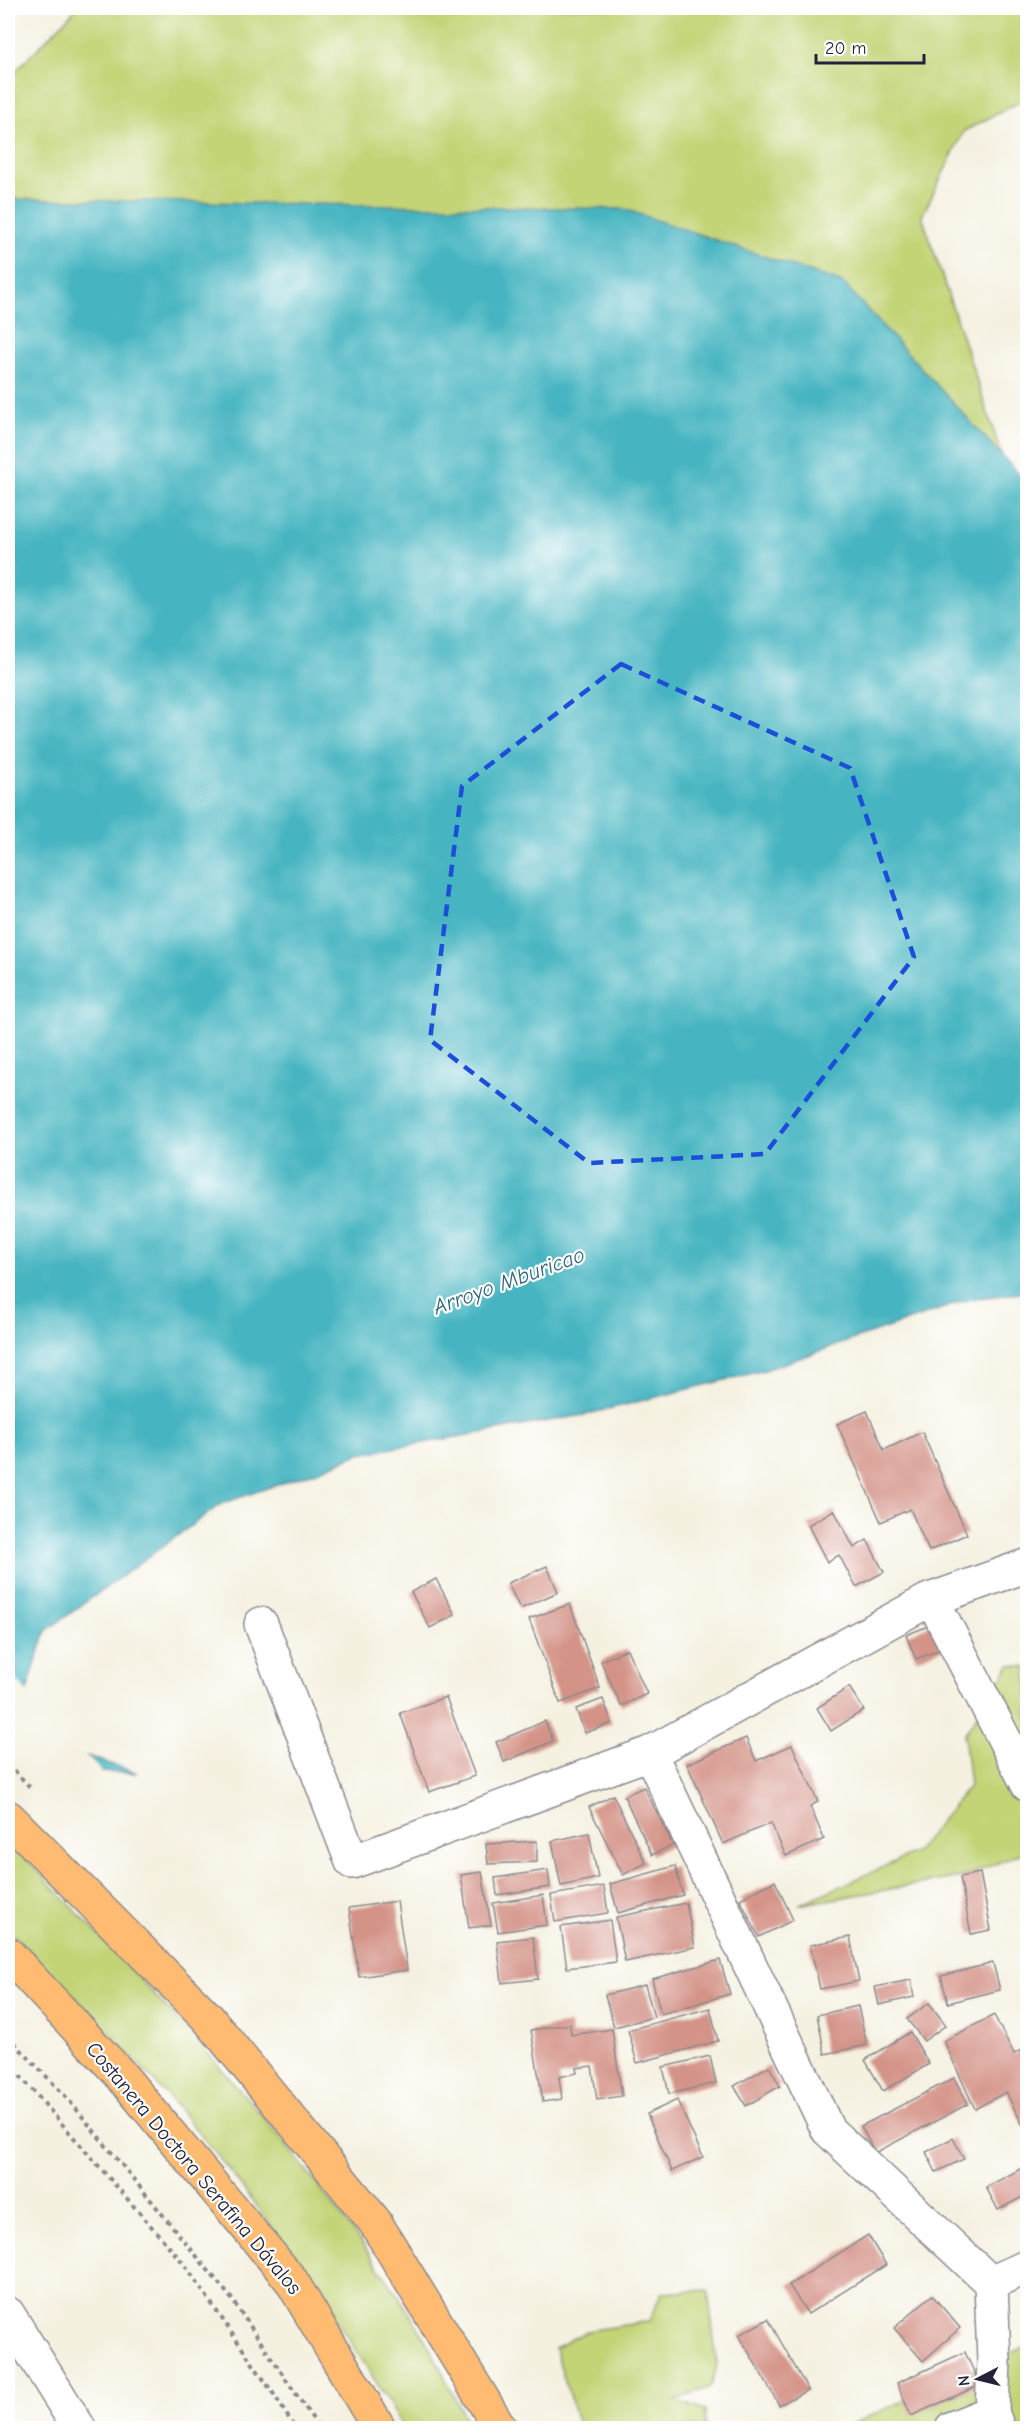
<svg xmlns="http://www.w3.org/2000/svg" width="1035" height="2436" font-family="'Comic Neue',sans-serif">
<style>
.green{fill:#c3d477;stroke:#727b59;stroke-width:1.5}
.water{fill:#47b5c1;stroke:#346c7e;stroke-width:1.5}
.pier{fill:#f5f1e1}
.building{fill:#d49387}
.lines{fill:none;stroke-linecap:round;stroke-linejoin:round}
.minor-casing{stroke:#8c8a8e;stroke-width:36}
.highway-casing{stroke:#8c8a8e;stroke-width:36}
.path{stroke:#8c8a8e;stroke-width:4;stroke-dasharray:4.5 4.5;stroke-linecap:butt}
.minor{stroke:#fff;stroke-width:33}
.highway{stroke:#febb71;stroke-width:33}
.marked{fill:none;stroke:#1d4ed8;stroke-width:4.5;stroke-dasharray:12 8;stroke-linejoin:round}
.labels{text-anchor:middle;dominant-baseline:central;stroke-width:4.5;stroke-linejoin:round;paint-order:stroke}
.street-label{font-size:21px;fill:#22223b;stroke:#fff}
.water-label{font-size:22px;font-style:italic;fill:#336477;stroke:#fff}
</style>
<rect width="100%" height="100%" fill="#fff"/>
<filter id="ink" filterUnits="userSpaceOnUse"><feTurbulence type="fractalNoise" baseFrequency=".0167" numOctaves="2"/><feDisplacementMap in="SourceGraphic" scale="12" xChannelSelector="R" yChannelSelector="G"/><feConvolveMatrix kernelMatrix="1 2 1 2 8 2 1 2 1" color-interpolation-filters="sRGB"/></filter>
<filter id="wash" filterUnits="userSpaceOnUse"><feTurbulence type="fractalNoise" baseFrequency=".008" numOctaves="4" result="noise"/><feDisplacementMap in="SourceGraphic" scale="24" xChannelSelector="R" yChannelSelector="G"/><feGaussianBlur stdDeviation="1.35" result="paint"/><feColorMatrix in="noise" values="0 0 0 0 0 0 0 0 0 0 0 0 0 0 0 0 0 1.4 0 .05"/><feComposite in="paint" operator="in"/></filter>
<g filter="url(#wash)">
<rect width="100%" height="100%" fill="#f5f1e1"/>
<g class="green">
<path d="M77,8h950v90l-63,33 -42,85 93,279 -1007,106v-522z"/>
<path d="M1010,1665l17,2v184l-61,25 -168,29 117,-52 55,-68 -6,-50z"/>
<path d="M8,1840c145,152 292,302 406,480 21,34 38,73 56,108h-66c-61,-103 -128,-201 -204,-294 -59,-72 -127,-138 -192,-205z"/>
<path d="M708,2290l9,75 -6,22 -36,13 30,11 1,17h-127l-24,-80 32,-17 63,-10 11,-28z"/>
<path d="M1027,2346v82h-184z"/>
</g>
<path class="water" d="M8,199l616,10 219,74 184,200v809l-57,7 -205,71 -88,22 -93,23 -225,39 -39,16 -99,34 -175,127 -21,66 38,51 74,25 -87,-2 -42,-42z"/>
<path class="pier" d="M8,1672l21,22 -1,3 37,49 17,5 22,24 -55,-1 -41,-41z"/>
<g id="blocks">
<g class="building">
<path d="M867,1411l17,39 38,-18 45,102 -38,17 -19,-42 -29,13 -44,-98z"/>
<path d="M834,1510l20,38 13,-8 17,32 -28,15 -17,-32 -12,7 -19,-37z"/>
<path d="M547,1566l11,26 -38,17 -12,-26z"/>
<path d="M436,1579l19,36 -25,13 -19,-36z"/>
<path d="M570,1604l30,84 -40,15 -31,-84z"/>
<path d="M931,1625l11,24 -26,10 -10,-24z"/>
<path d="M627,1649l20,45 -26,12 -20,-45z"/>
<path d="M849,1687l15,23 -33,21 -14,-23z"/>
<path d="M446,1697l29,79 -46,16 -29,-79z"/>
<path d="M603,1699l9,24 -27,10 -9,-24z"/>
<path d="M545,1721l8,20 -49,21 -8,-20z"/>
<path d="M746,1738l10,23 36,-16 26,57 -8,4 14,33 -38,17 -15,-33 -48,21 -36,-80z"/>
<path d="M644,1787l29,58 -21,10 -28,-59z"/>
<path d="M613,1795l33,68 -23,12 -34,-68z"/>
<path d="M589,1833l9,45 -37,8 -9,-45z"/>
<path d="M537,1841v21l-49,2 -2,-20z"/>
<path d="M675,1866l8,29 -65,18 -8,-29z"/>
<path d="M548,1870l2,17 -53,8 -2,-17z"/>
<path d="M482,1872l9,53 -22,3 -8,-53z"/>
<path d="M980,1873l11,57 -20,4 -11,-57z"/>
<path d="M775,1881l18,39 -34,17 -19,-38z"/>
<path d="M604,1886l4,27 -53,9 -4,-27z"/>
<path d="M543,1895l4,30 -49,7 -5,-29z"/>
<path d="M397,1901l10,69 -48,7 -10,-69z"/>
<path d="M686,1903l9,44 -70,15 -9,-45z"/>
<path d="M610,1920l6,42 -49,6 -6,-41z"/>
<path d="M533,1937l5,42 -36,4 -5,-42z"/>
<path d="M850,1937l9,44 -39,8 -10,-44z"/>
<path d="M720,1960l10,34 -69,20 -9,-35z"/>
<path d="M993,1963l7,27 -52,13 -7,-27z"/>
<path d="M911,1980l3,17 -35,8 -4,-18z"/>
<path d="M645,1985l9,32 -40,10 -9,-32z"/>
<path d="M929,2003l17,22 -22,16 -17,-22z"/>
<path d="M858,2006l9,39 -42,9 -8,-39z"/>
<path d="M710,2008l8,33 -81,22 -9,-33z"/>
<path d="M994,2015l20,39 14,-7v74l-6,3 -16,-32 -31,17 -31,-68z"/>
<path d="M570,2024l1,11 41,-6 10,67 -25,4 -5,-34 -16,2 1,5 -18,4 3,22 -19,3 -12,-72z"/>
<path d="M910,2032l19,32 -46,27 -18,-31z"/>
<path d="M710,2056l6,27 -47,11 -6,-27z"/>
<path d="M769,2066l11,20 -34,20 -12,-20z"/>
<path d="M954,2078l14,26 -93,49 -14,-27z"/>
<path d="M677,2100l26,57 -31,14 -25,-57z"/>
<path d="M953,2138l11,21 -28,13 -10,-20z"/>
<path d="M1028,2165v29l-30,16 -12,-23z"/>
<path d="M868,2235l18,30 -78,49 -19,-29z"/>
<path d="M932,2295l28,33 -37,33 -29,-33z"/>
<path d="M768,2319l40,71 -29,15 -40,-70z"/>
<path d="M965,2352l15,33 -69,31 -14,-33z"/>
</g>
</g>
</g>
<g filter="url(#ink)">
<use href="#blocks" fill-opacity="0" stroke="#8c8a8e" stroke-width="1.5"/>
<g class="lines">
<g class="minor-casing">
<g id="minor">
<path d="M932,1599l96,186"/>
<path d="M261,1624l91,238 298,-109 277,-152 101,-36"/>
<path d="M650,1753l178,377 163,153 3,78 -2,51 6,16"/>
<path d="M991,2283l37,-17"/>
<path d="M8,2314l71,114"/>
<path d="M952,2428l40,-16"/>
</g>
</g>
<g class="highway-casing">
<g id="highway">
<path d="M8,1817l199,200 168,205 125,206"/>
<path d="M8,1954l111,119 172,207 88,148"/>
</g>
</g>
<g class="path">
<path d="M8,1764l22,23"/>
<path d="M8,2036l59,62 164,200 88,130"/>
<path d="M8,2062l177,203 88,128 22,35"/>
</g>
<use href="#minor" class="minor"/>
<use href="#highway" class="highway"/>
</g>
</g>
<path class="marked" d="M621,664l229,104 64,189 -149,197 -176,9 -159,-123 32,-254z"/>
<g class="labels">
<g class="street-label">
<text transform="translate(194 2168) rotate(50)">Costanera Doctora Serafina Dávalos</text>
</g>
<g class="water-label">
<text transform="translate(509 1281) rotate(-20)">Arroyo Mburicao</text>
</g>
</g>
<rect width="1035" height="2436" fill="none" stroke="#fff" stroke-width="30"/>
<g transform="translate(978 2379) rotate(263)" stroke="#ffffff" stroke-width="4.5" paint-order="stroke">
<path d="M0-4.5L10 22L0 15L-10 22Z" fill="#22223b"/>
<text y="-9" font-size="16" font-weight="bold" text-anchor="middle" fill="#22223b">N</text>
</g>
<path d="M816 54v9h108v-9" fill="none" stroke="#22223b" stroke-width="3"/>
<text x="825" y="54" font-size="18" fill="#22223b" stroke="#ffffff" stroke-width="4.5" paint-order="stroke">20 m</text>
</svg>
